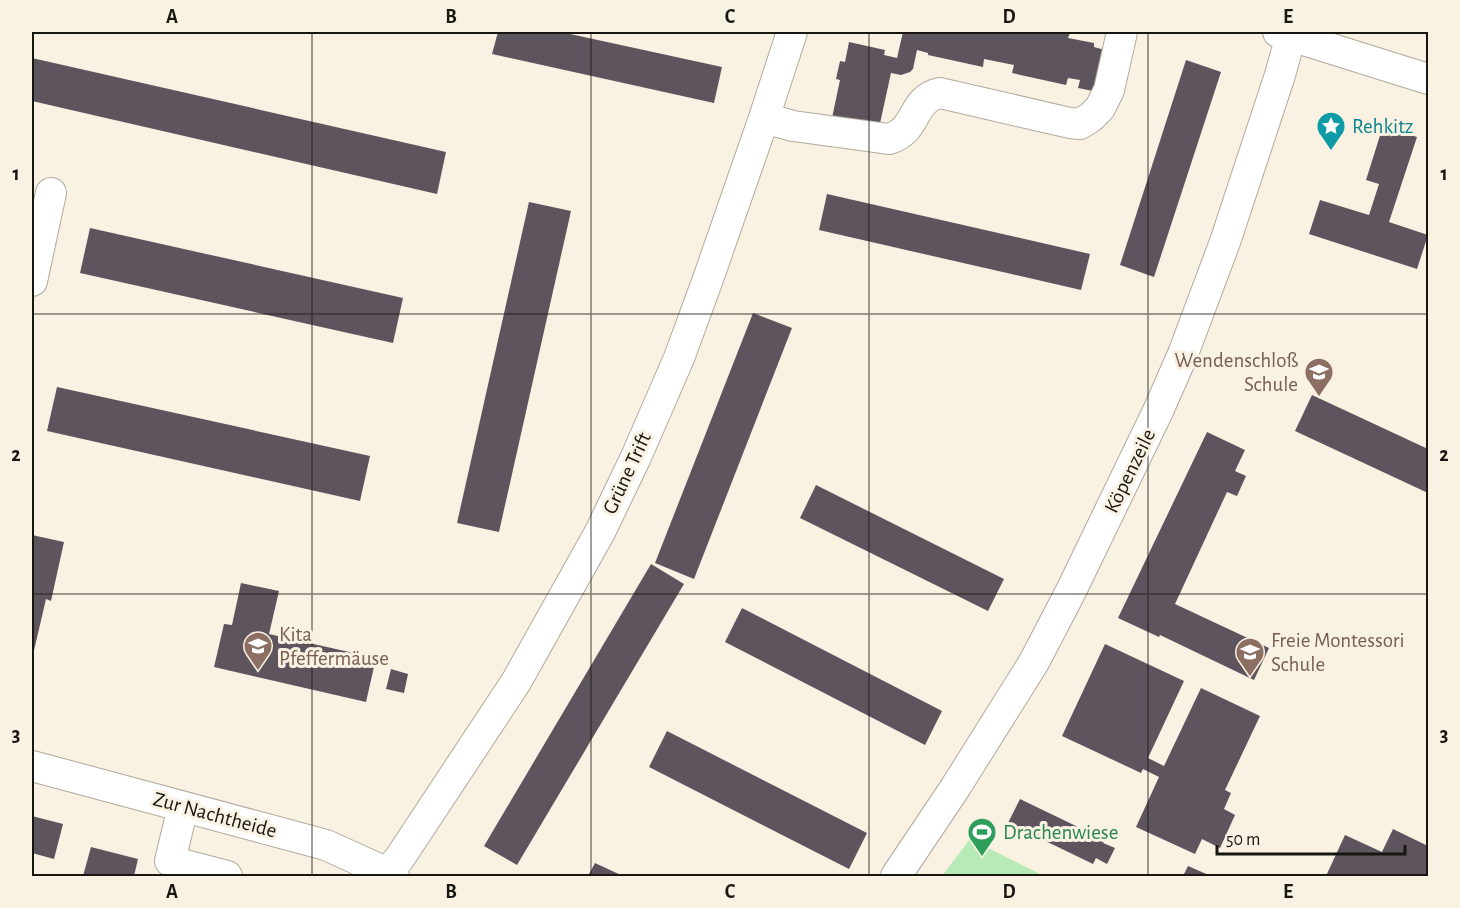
<svg xmlns="http://www.w3.org/2000/svg" width="1460" height="908" font-family="'Alegreya Sans',sans-serif">
<style>
.green{fill:#b7eab7}
.building{fill:#5e545e}
.lines{fill:none;stroke-linecap:round;stroke-linejoin:round}
.minor-casing{stroke:#b1aa9c;stroke-width:32}
.minor{stroke:#fff;stroke-width:30}
.grid{fill:none;stroke:#181610;stroke-width:1.5;stroke-opacity:0.55}
.labels{text-anchor:middle;dominant-baseline:central;stroke-width:6;stroke-linejoin:round;paint-order:stroke}
.culture-label{font-size:21px;fill:#0d838f;stroke:#f9f2e3;text-anchor:start}
.education-label{font-size:21px;fill:#785e54;stroke:#f9f2e3;text-anchor:start}
.street-label{font-size:21px;fill:#181610;stroke:#f9f2e3}
.leisure-label{font-size:21px;fill:#27864d;stroke:#f9f2e3;text-anchor:start}
.neatline{fill:none;stroke:#181610;stroke-width:2}
.grid-label{font-size:20px;text-anchor:middle;font-weight:bold;fill:#181610}
</style>
<rect width="100%" height="100%" fill="#f9f2e3"/>
<path class="green" d="M970,839l74,37h-102z"/>
<g class="building">
<path d="M498,32h63l161,35 -8,36 -222,-49z"/>
<path d="M903,32h107l9,1v-1h22l10,2 1,-2h12l6,1 -2,5 26,5v4l11,3 -7,34h-3l-2,7 -15,-3 2,-8 -12,-2 -2,7 -54,-12 2,-8 -30,-6 -1,8 -55,-12v-2l-11,-3 -4,19 -3,3 -9,3 -10,-2 -12,55 -47,-10 8,-38 -4,-1 4,-18 5,1 4,-20 36,8 -1,5 13,3z"/>
<path d="M32,58l414,94 -9,42 -405,-93z"/>
<path d="M1186,60l35,12 -67,205 -34,-12z"/>
<path d="M1383,126l34,11 -28,85 39,13 -11,34 -108,-35 11,-34 49,15 10,-31 -13,-4z"/>
<path d="M827,194l263,60 -9,36 -262,-60z"/>
<path d="M529,202l42,9 -72,321 -42,-9z"/>
<path d="M90,228l313,70 -10,45 -313,-70z"/>
<path d="M753,313l39,15 -98,251 -39,-16z"/>
<path d="M57,387l313,69 -10,45 -313,-70z"/>
<path d="M1312,395l116,54v44l-133,-62z"/>
<path d="M1207,432l38,18 -10,21 11,5 -9,20 -10,-4 -52,112 94,44 -15,32 -94,-45 -1,2 -41,-19z"/>
<path d="M816,485l188,94 -16,32 -188,-93z"/>
<path d="M32,535l32,7 -13,59 -5,-2 -14,60z"/>
<path d="M651,564l33,20 -167,281 -33,-19z"/>
<path d="M241,583l38,8 -10,43 107,24 -10,44 -152,-35 10,-43 8,1z"/>
<path d="M742,608l200,103 -17,34 -200,-103z"/>
<path d="M1105,644l79,37 -36,77 16,8 37,-78 59,28 -35,74 6,3 -7,16 11,6 -15,33 -18,-9 -7,15 -59,-27 23,-50 -16,-8 -2,4 -79,-37z"/>
<path d="M391,669l17,5 -4,19 -18,-4z"/>
<path d="M667,731l200,102 -18,36 -200,-102z"/>
<path d="M1020,799l85,41 -2,3 12,5 -8,16 -11,-6 -3,6 -85,-41z"/>
<path d="M32,816l31,8 -9,35 -22,-6z"/>
<path d="M1393,829l35,17v30h-102l19,-41 37,17z"/>
<path d="M91,847l47,12 -4,17h-51z"/>
<path d="M595,863l28,13h-35z"/>
<path d="M1188,866l23,10h-28z"/>
</g>
<g class="lines">
<g class="minor-casing">
<g id="minor">
<path d="M1278,32l150,47"/>
<path d="M764,118l29,8 96,13c29,-8 22,-40 51,-46l130,30 10,1 11,-7 9,-9 9,-18 13,-58"/>
<path d="M32,281l19,-88"/>
<path d="M32,766l294,79 68,31"/>
<path d="M183,807l-13,54 57,15"/>
<path d="M384,876l15,-17 117,-177 84,-150 36,-75 43,-99 29,-79 56,-161 28,-86"/>
<path d="M896,876l59,-88 79,-126 37,-71 87,-180 25,-57 42,-112 55,-167 12,-43"/>
</g>
</g>
<use href="#minor" class="minor"/>
</g>
<path class="grid" d="M312,32v844M591,32v844M869,32v844M1148,32v844M32,314h1396M32,594h1396"/>
<defs>
<g id="sight-pin" transform="scale(1.5)"><path d="M0 17L-7.5 6A9.5 9.5 0 1 1 7.5 6Z" fill="#0f9aa8" stroke="#f9f2e3"/><path d="M0-6L1.8-2.2L6-1.7L2.9 1.2L3.7 5.4L0 3.3L-3.7 5.4L-2.9 1.2L-6-1.7L-1.8-2.2Z" fill="#fff"/></g>
<g id="school-pin" transform="scale(1.5)"><path d="M0 17L-7.5 6A9.5 9.5 0 1 1 7.5 6Z" fill="#8d6e63" stroke="#f9f2e3"/><path d="M0-5L7-2L0 1L-7-2ZM-4 1L0 2.5L4 1V4Q0 6-4 4Z" fill="#fff"/></g>
<g id="stadium-pin" transform="scale(1.5)"><path d="M0 17L-7.5 6A9.5 9.5 0 1 1 7.5 6Z" fill="#2e9e5b" stroke="#f9f2e3"/><path d="M0-5a6.5 5 0 1 0 0 10a6.5 5 0 1 0 0-10ZM-3.5-1.8h7v3.6h-7Z" fill="#fff"/></g>
</defs>
<g fill-rule="evenodd">
<use href="#sight-pin" x="1331" y="126"/>
<use href="#school-pin" x="1319" y="372"/>
<use href="#school-pin" x="258" y="646"/>
<use href="#school-pin" x="1250" y="652"/>
<use href="#stadium-pin" x="982" y="832"/>
</g>
<g class="labels">
<g class="culture-label">
<text x="1352" y="126">Rehkitz</text>
</g>
<g class="education-label">
<text x="1298" y="360" text-anchor="end">Wendenschloß<tspan x="1298" dy="24">Schule</tspan></text>
<text x="279" y="634">Kita<tspan x="279" dy="24">Pfeffermäuse</tspan></text>
<text x="1271" y="640">Freie Montessori<tspan x="1271" dy="24">Schule</tspan></text>
</g>
<g class="street-label">
<text transform="translate(1130 471) rotate(-64)">Köpenzeile</text>
<text transform="translate(627 473) rotate(-65)">Grüne Trift</text>
<text transform="translate(215 815) rotate(15)">Zur Nachtheide</text>
</g>
<g class="leisure-label">
<text x="1003" y="832">Drachenwiese</text>
</g>
</g>
<rect width="1460" height="908" fill="none" stroke="#f9f2e3" stroke-width="66"/>
<path d="M1217 845v9h188v-9" fill="none" stroke="#181610" stroke-width="3"/>
<text x="1226" y="845" font-size="18" fill="#181610" stroke="#f9f2e3" stroke-width="4.5" paint-order="stroke">50 m</text>
<rect x="33" y="33" width="1394" height="842" class="neatline"/>
<g class="grid-label">
<text x="172" y="23">A</text>
<text x="451" y="23">B</text>
<text x="730" y="23">C</text>
<text x="1009" y="23">D</text>
<text x="1288" y="23">E</text>
<text x="16" y="180">1</text>
<text x="1444" y="180">1</text>
<text x="16" y="461">2</text>
<text x="1444" y="461">2</text>
<text x="16" y="741">3</text>
<text x="1444" y="741">3</text>
<text x="172" y="898">A</text>
<text x="451" y="898">B</text>
<text x="730" y="898">C</text>
<text x="1009" y="898">D</text>
<text x="1288" y="898">E</text>
</g>
</svg>
